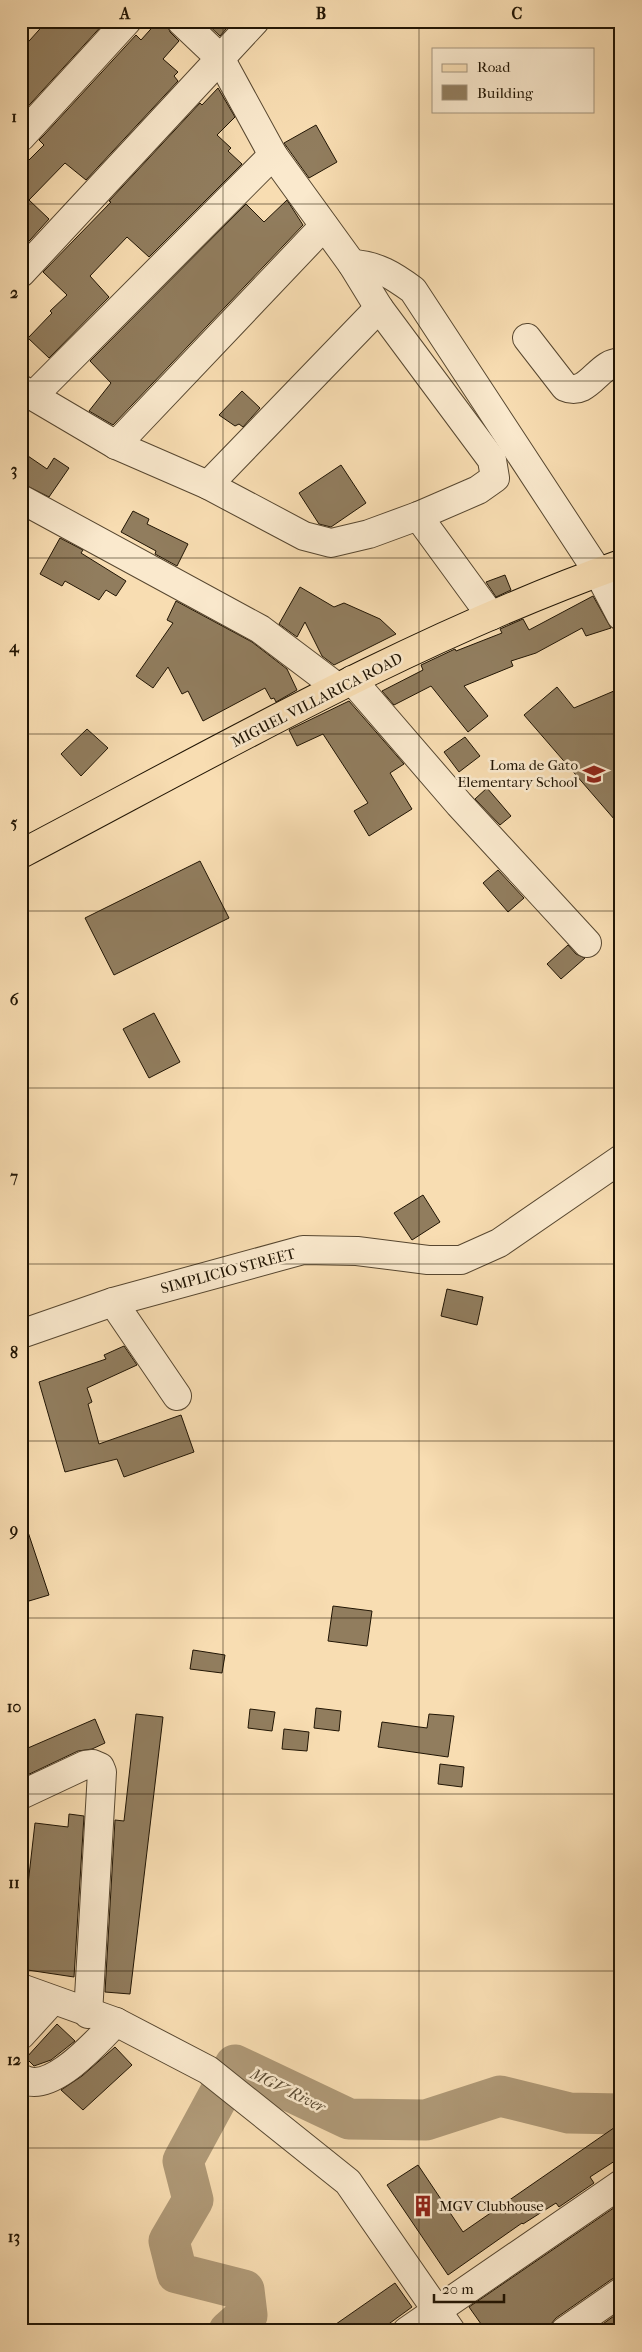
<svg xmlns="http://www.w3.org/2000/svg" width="642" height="2352" font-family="'IM FELL French Canon',serif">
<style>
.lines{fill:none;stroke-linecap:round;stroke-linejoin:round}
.river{stroke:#af9977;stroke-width:41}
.building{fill:#917d5e;stroke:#211504}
.minor-casing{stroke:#574730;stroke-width:30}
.major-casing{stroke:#211504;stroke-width:30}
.minor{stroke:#fae9cd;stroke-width:28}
.major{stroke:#f8ddb2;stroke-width:28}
.grid{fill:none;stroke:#211504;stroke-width:1;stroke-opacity:0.55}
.labels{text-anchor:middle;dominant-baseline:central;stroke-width:5;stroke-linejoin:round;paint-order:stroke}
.street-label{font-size:15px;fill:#211504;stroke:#fae9cd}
.poi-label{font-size:15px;fill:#211504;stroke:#fae9cd;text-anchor:end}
.water-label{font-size:16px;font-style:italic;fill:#5a4a32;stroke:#fae9cd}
.neatline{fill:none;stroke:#211504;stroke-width:2}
.grid-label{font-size:16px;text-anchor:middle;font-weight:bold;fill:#211504}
</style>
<rect width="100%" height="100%" fill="#f8ddb2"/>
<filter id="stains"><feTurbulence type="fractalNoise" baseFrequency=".004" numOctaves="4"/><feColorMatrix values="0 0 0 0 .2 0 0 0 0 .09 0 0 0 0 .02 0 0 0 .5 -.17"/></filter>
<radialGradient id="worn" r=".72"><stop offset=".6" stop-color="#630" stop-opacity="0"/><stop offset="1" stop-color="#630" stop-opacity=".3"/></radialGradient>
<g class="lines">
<path class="river" d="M229,2331l18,-16 -3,-25 -67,-17 -8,-32 24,-41 -10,-39 52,-96 114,54 77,1 74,-24 69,17 52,1"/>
</g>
<g class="building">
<path d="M47,21h59l-85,93v-64z"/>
<path d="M158,21h8l4,11 9,9 -16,18 15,13 -4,4 4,5 -92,99 -21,-17 -36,37 20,19 -28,31v-82l23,-23 -5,-5 5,-5 92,-100 5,5z"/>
<path d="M204,21h29l-13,15z"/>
<path d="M218,88l17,29 -18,18 14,13 -3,3 14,13 -93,93 -22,-20 -37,39 19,21 -60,61 -21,-20 24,-25 -2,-2 17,-16 -24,-23 68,-70 -2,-1 91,-98 2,2z"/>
<path d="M316,125l21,37 -28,16 -25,-35z"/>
<path d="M287,200l16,25 -190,200 -24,-14 22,-28 -21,-22 156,-157 18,18z"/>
<path d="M242,391l18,17 -17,19 -4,-3 -4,2 -16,-11z"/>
<path d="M28,456l19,13 7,-11 15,10 -20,29 -28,-14v-16z"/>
<path d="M341,465l25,38 -35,24 -12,-3 -20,-31z"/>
<path d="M133,511l16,8 -2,5 41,20 -11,22 -22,-12 1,-3 -35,-19z"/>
<path d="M60,538l23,12 -2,3 45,28 -10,15 -10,-6 -7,10 -34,-19 -3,5 -22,-12z"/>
<path d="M505,575l6,15 -15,7 -10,-15z"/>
<path d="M300,587l34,20 10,-4 36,16 16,15 -62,31 -12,-9 -17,-34 -8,15 -18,-13z"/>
<path d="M593,596l18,32 -25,8 -4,-8 -46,25 -25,8 2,5 -49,20 24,30 -20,16 -37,-46 -37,19 -12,-14 41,-21 -2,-5 34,-16 1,2 46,-18 -2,-4 23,-10 6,11z"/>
<path d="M176,601l76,41 35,27 10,21 -21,12 -2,-4 -3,1 -6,-11 -62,33 -15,-30 -6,3 -14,-27 -15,21 -17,-12 37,-53 -6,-3z"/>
<path d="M557,687l17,21 47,-20v139l-97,-112z"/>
<path d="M349,701l55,63 -14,9 22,36 -43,27 -15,-25 14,-8 -45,-69 -26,12 -8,-16z"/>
<path d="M87,729l21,19 -27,28 -20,-22z"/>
<path d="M465,737l15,19 -21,16 -15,-20z"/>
<path d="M487,788l24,28 -11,9 -25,-26z"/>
<path d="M200,861l29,57 -115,57 -29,-57z"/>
<path d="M498,870l26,28 -16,14 -25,-29z"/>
<path d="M568,945l8,9 9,4 -24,21 -14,-15z"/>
<path d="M154,1013l26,49 -31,16 -26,-49z"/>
<path d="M423,1195l17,27 -28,18 -18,-27z"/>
<path d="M447,1289l36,8 -6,28 -36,-9z"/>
<path d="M124,1346l13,19 -50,23 5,14 -4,2 11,40 82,-29 13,37 -70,25 -7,-18 -52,13 -26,-90 67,-23 -2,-4z"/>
<path d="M25,1523l24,72 -20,6 -8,-25v-52z"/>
<path d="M333,1606l39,5 -5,35 -39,-5z"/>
<path d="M193,1650l32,5 -3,18 -32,-4z"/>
<path d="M316,1708l25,3 -2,20 -25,-3z"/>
<path d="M250,1709l25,3 -3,19 -24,-3z"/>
<path d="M136,1714l27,3 -33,277 -25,-2 10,-172 9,1z"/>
<path d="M429,1714l25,2 -6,41 -70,-10 4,-25 45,6z"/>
<path d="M95,1719l10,24 -13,6 -14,2 -57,27v-27z"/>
<path d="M284,1729l25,3 -2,19 -25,-2z"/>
<path d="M440,1764l24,3 -2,20 -24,-3z"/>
<path d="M69,1814l15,2 -10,161 -53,-8 2,-41 12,-105 33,4z"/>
<path d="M57,2024l18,17 -24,19 -17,6 -8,-8z"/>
<path d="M115,2047l17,18 -49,45 -22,-20 21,-14z"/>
<path d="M621,2123v34l-31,20 4,6 -35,24 -3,-4 -33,21 -1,-1 -74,52 -61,-90 31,-20 45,67z"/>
<path d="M621,2203v74l-9,2 -56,39 -5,6 -1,7h-64l-17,-24z"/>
<path d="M395,2283l17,24 -33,24h-53z"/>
<path d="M621,2311v20h-28z"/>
</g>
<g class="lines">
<g class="minor-casing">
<g id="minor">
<path d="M21,137l106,-116"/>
<path d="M352,264c25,1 42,12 61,26l185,282 23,44"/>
<path d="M21,273l234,-252"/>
<path d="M527,338l38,49c24,11 34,-27 56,-24"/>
<path d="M21,389l95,56 92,40 96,51 27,7 38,-9 49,-18 60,-26 17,-12 -3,-18 -113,-152 -27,-44 -79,-109 -53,-97 -39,-37"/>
<path d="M33,396l240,-241"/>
<path d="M116,445l208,-219"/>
<path d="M208,485l171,-177"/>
<path d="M21,499l239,130 77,58"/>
<path d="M418,516l73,100"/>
<path d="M352,680l107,124 128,139"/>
<path d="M113,1302l64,94"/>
<path d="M21,1334l92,-32 190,-52 54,1 71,9h33l38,-17 122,-84"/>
<path d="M21,1795l64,-30 8,-1 7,3 2,5 -14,242"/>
<path d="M21,1988l95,34 92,48 140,112 103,149"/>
<path d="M21,2035l31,-34"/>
<path d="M21,2078c29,19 76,-37 95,-56"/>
<path d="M407,2331l214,-147"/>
<path d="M565,2331l56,-39"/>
</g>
</g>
<g class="major-casing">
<path id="major" d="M21,854c196,-103 390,-215 600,-290"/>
</g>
<use href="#minor" class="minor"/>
<use href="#major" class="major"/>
</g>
<path class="grid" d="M223,21v2310M419,21v2310M21,204h600M21,381h600M21,558h600M21,734h600M21,911h600M21,1088h600M21,1264h600M21,1441h600M21,1618h600M21,1794h600M21,1971h600M21,2148h600"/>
<defs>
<g id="school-bare" transform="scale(1.725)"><path d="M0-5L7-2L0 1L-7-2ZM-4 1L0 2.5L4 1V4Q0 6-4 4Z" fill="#8f2418" stroke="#fae9cd" stroke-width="2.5" paint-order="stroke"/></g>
<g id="building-bare" transform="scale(1.725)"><path d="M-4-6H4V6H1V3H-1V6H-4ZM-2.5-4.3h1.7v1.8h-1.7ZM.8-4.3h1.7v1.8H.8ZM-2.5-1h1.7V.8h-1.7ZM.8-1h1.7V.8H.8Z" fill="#8f2418" stroke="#fae9cd" stroke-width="2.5" paint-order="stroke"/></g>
</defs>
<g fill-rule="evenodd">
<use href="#school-bare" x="594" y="774"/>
<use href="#building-bare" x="423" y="2206"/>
</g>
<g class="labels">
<g class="street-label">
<text transform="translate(317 700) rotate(-27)">MIGUEL VILLARICA ROAD</text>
<text transform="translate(228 1271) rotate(-15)">SIMPLICIO STREET</text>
</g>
<g class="poi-label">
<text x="578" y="765">Loma de Gato<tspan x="578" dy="17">Elementary School</tspan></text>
<text x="439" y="2206" text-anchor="start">MGV Clubhouse</text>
</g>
<g class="water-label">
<text transform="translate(288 2090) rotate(26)">MGV River</text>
</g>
</g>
<rect width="642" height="2352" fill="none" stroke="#f8ddb2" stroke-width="55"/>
<rect x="432" y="48" width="162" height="65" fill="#fae9cd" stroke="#a3947d"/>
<rect x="442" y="64" width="25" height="8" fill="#f8ddb2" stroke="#a3947d"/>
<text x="477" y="72" font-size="15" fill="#211504">Road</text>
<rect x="442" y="85" width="25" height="15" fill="#917d5e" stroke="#a3947d"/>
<text x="477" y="98" font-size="15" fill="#211504">Building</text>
<path d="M434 2294v8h70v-8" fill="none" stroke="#211504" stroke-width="2.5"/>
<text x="442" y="2294" font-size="15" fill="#211504" stroke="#fae9cd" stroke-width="4" paint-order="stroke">20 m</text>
<rect x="28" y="28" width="586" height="2296" class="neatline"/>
<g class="grid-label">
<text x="125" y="19">A</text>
<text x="321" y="19">B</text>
<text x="517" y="19">C</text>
<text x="14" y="122">1</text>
<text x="14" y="298">2</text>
<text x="14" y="475">3</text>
<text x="14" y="652">4</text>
<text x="14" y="828">5</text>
<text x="14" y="1005">6</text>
<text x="14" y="1182">7</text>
<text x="14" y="1358">8</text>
<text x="14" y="1535">9</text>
<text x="14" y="1712">10</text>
<text x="14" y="1888">11</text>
<text x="14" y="2065">12</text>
<text x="14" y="2242">13</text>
</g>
<rect width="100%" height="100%" filter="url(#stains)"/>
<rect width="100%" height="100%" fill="url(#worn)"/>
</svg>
